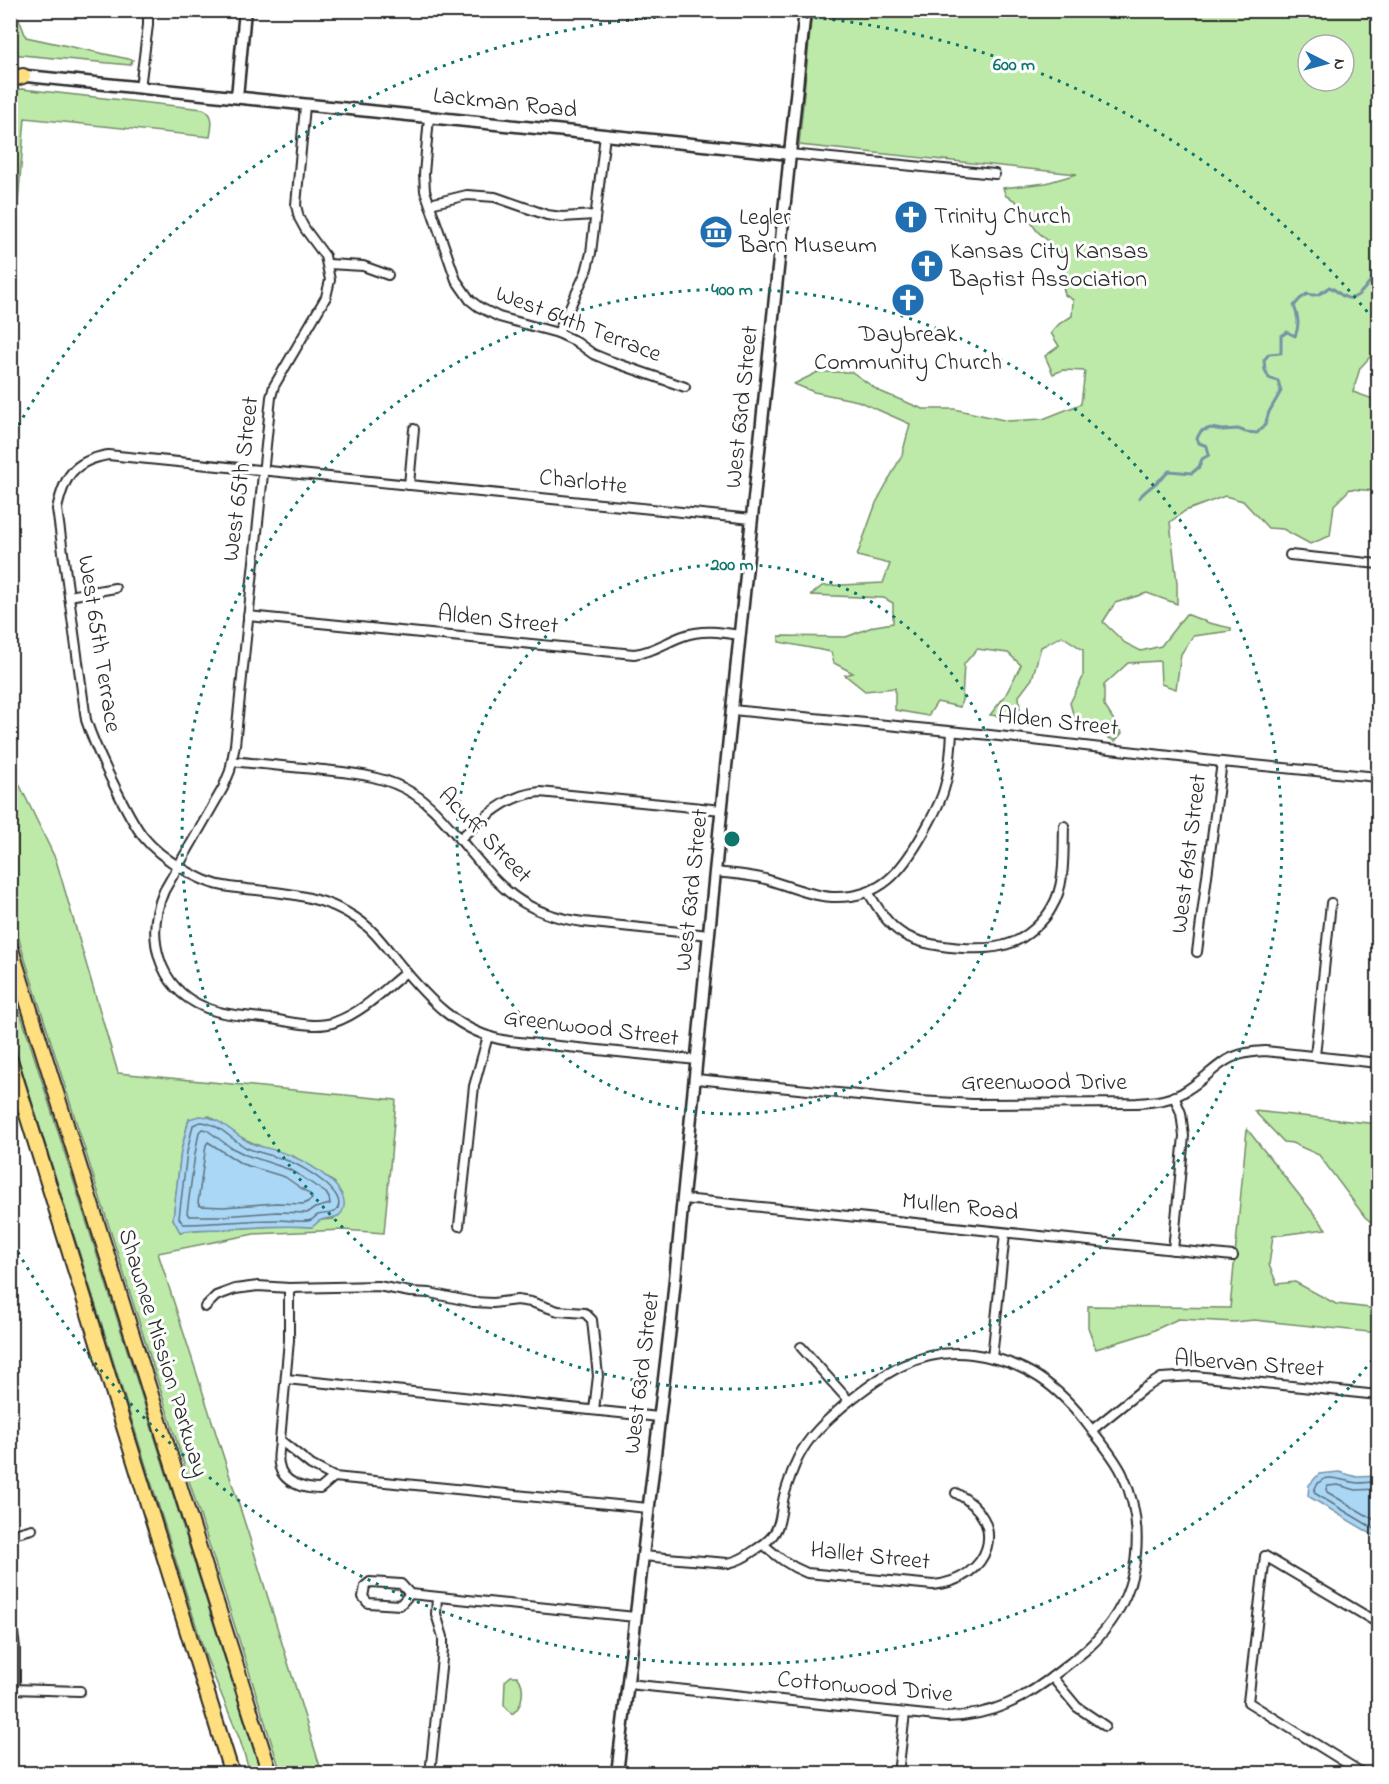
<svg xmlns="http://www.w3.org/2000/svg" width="1389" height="1784" font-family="'Indie Flower',sans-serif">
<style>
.green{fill:#bdeaa8;stroke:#748a6a;stroke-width:1.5;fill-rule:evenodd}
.water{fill:#aad7f6;stroke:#7792a5;stroke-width:1.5}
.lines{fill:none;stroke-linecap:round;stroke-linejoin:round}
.shore{stroke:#5e707c;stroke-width:1.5}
.stream{stroke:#7792a5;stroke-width:3}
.street-casing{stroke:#2b2b2b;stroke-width:12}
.secondary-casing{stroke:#2b2b2b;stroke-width:15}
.highway-casing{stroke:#2b2b2b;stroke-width:18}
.street{stroke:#fff;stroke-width:8}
.secondary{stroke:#fff;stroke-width:10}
.highway{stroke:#ffdf80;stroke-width:14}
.ring{fill:none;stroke:#0f766e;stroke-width:3;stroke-dasharray:3 6}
.labels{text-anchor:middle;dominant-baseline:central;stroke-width:6;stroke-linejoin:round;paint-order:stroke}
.street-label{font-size:24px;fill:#2b2b2b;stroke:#fff}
.poi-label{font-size:24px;fill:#2b2b2b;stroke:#fff;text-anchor:start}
.centre{fill:#0f766e;stroke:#fff;stroke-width:3}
.ring-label{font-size:18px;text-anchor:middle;font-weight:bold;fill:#0f766e;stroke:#fff;stroke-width:6;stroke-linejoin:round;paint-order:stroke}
</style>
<rect width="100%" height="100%" fill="#fff"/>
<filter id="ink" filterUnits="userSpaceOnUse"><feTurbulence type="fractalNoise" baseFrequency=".0167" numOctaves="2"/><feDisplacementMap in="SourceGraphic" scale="12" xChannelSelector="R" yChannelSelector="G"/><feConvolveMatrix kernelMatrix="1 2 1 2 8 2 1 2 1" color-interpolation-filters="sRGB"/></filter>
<g filter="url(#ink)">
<g class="green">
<path d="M10,11h6l10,26 107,23 -3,5 -119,-11z"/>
<path d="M812,11h566v337l-18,20 -7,24 23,8 2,7v84l-28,-2 -16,16 -4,31 -20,8 -27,-15 -15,-1 -25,-27 -18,-5 -40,15 -15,11 7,61v21l-30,-11 -32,10 -12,19 22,21 16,8 20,-5 25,-32 23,9 22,5v3l-38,5 -12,18 -5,35 -15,-5 -1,-23 -32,2 -24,22v20l18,28 -7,8 -40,-20 -5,-18 13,-26v-27l-21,-14 -21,11 -9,32 -13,17 1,16 -22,4 -8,-1 15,-19 16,-31 -13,-12 -31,-4 -13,15 -2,36 -2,7 -23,-5 -9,14 -33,-6v-22l-30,3 -20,-16 8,-2 -19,-10 -3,-11 -52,-10v-6l67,1 29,-11 18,-3v-20l-9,-5 -73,-3 11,-9 61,-3 7,-19 -33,-8 19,-53 26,-48 8,-31 -52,-23 -44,-9 -20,-8 24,-12h34l27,19 44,18h31l54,12 35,-2 38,-15 4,-33 -22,-1 -10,4 -8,-18 14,-10 -8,-13 8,-9 13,-8 1,-16 -8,-5 -3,-13 5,-24 -30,-27 -21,-30 -10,-5 -3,-8 43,-5 31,-9 -278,-29zM1308,45h36v36h-36z"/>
<path d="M22,89l181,20c12,5 9,17 7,28l-185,-19 -12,146 -2,9v-183z"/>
<path d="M10,765l46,95 62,213 278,27 -12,133 -41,-3 -89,4 -96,19 91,283 73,237h-41l-258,-820 -12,-42zM210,1116l28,20 26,12 29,8 42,27 -1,36 -14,1 -8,7c-29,-2 -56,0 -85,2 -16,1 -31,-1 -47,3l-7,-13 8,-68 8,-32z"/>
<path d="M10,980l251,793h-11l-10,-33 -34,-83 -195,-622z"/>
<path d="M1254,1111l124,13v104l-13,-11 -46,-62 -27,-12 -8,-1z"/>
<path d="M1247,1129l79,100 -53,7 -4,29 8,19 18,-2 41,22 42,5v24l-124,-13 -20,2 -56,-3 -30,14 -52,16 -8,-22v-21l142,2z"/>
<path d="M511,1676h6c9,10 6,31 -5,38l-8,-9 1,-24z"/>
</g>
<g class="water">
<path d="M199,1116c21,0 33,18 52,27 14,6 29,7 43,14 16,7 53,29 50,49 -2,15 -15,10 -25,15 -2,2 -4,4 -7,6 -28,-2 -56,0 -85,2 -16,1 -31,-1 -47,3l-7,-13 8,-68 8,-32z"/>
<path d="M1339,1472l18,5 21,-1v62l-70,-42 1,-11 10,-11z"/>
</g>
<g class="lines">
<g class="shore">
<path d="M200,1122c18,0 31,18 47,26 14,6 30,8 44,14 12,5 60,32 45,49 -5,4 -13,2 -18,4 -3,1 -4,4 -7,5 -6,3 -25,0 -32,0 -32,0 -65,4 -96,4l-4,-6 8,-66 6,-27z"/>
<path d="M202,1129l5,1 23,17 16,8 42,14 11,6 27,18 3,5 1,6 -15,4 -8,5 -30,-1 -54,4h-34l-2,-3 8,-59 4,-22z"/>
<path d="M208,1142l34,22 43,13 26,18 1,4 -8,5 -28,-1 -53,4 -23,-1 -2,-3 8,-58z"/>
<path d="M1378,1481c-6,1 -13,2 -20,2 -16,-1 -36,-15 -44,8l2,3 62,37"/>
<path d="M1378,1489l-22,1 -18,-5 -10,1 -2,3 1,3 51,30"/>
</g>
<path class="stream" d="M1139,498c9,-11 21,-16 30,-27l23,2 7,-6 3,-8 7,-4 -2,-9 -8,-3 -2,-5 4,-7 10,-3 11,2 16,-1 8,3 11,1 8,-8 4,-13 12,-21 -3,-10 -9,-3 -4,-8 -1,-10 5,-6 12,-1v-17l6,-4 8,4c5,-11 3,-20 -1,-30l6,-7 7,-5c10,3 15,-1 22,-7 7,2 10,8 16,10 14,7 24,-18 33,-24"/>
<g class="street-casing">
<g id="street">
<path d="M140,88l8,-63v-15"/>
<path d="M305,106l-9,99 3,13 6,11 20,27 5,24 -4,17 -52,89 -3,11 -36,348 -5,26 -7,17 -59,103c-19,44 -7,96 40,116 21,9 45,9 68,12 19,3 44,10 63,3 28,-10 49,-32 71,-50"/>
<path d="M429,117l-5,57 1,17 31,89 14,20 9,7 20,10 59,16 17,8 18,13 17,7 75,26"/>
<path d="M790,154l205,20"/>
<path d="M430,204l37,-9 28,2 52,18 15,2 33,-2"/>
<path d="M328,264l35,2 25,9"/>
<path d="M558,333l28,-61 5,-19 14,-118"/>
<path d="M409,485l5,-56"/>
<path d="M1290,555l88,9"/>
<path d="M69,596l46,-8"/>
<path d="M248,616l386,38c19,-2 32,-12 49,-18 19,-7 38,-4 57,-1"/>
<path d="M732,710l258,25 232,27 156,15"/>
<path d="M232,761c27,3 54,5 82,8 34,4 70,5 100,25 16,10 27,23 39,37 42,49 61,82 130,91l126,13"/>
<path d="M459,839c26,-21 46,-44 81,-47l182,18"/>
<path d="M715,872c17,2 34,3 50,7 21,6 46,17 67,18 49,2 70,-26 92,-65 8,-15 17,-29 21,-46 5,-17 6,-36 7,-54"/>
<path d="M868,892c10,16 18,31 35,42 23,14 83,19 108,9 15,-5 34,-22 41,-36 14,-23 11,-55 12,-81"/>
<path d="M1197,952l25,-190"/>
<path d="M1315,1056l16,-153"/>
<path d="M697,1060l-188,-19c-50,-7 -82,-43 -112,-80 -12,-15 -24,-32 -41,-43 -38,-26 -82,-25 -126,-31 -18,-2 -32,-9 -47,-18 -40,-23 -48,-42 -68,-82 -11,-22 -21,-43 -29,-67l-29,-211c7,-32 16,-48 51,-54l644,64"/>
<path d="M696,1079l223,22 54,3 164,-1c17,-1 36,-3 50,-13 33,-21 33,-37 78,-39l113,12"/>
<path d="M684,1199l549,57"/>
<path d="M459,1226l15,-140 14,-50"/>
<path d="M1173,1250l11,-114 -3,-23 -7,-17"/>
<path d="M289,1288v52l-9,100 31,25 23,12 314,31"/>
<path d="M205,1307l11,-11 19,-7 23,-3 31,2 89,-2 32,6 20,1 43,9 20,1 24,-3 14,2 27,9 27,2 7,7 6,56 -4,34"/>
<path d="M801,1347l48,54"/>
<path d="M992,1358l13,-125"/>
<path d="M286,1379l373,38"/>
<path d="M1092,1430l51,-41 18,-11 34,-2 183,19"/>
<path d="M280,1440c0,8 -3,17 -1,24 3,19 25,25 41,25l14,-12"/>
<path d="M10,1535l22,-6"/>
<path d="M764,1545c14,12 25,21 43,28l126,12c57,-5 78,-63 23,-92"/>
<path d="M410,1594l-10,11 -32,-2 -5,-6 2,-11 5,-4 31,2 9,10 225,23"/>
<path d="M10,1614l5,33v42"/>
<path d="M1052,1677l25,30 28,19"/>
<path d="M628,1684l318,33c46,-1 79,-18 115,-47 15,-12 31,-23 43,-39 37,-44 42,-106 18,-158 -8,-16 -20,-30 -31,-44 -32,-43 -65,-68 -119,-75 -53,-7 -91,21 -130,53 -17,15 -34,30 -44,51 -6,12 -10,25 -14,38 -3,13 -3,29 -11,39 -5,7 -13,12 -21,17 -8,6 -14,9 -24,11l-86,-7"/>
<path d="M12,1689l68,2"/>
<path d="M430,1774l13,-125v-12l-7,-23 1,-17"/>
<path d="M898,1774l7,-61"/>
<path d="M1364,1774l-116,-72 17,-146 113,67"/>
</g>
</g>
<g class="secondary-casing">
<g id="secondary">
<path d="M17,75l773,79"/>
<path d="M237,97l8,-87"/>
<path d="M617,1774l54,-454 44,-448 90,-862"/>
</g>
</g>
<g class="highway-casing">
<g id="highway">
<path d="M10,80l13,-4"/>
<path d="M10,946l260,828"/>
<path d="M10,1060l222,714"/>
</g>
</g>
<use href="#street" class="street"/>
<use href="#secondary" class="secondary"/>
<use href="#highway" class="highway"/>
</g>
</g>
<g class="ring">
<circle cx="732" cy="839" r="275"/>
<circle cx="732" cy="839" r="550"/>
<path d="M1378 1353A825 825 0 0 1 14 1245M14 433A825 825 0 0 1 1378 325"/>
</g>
<defs>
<g id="church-disc" transform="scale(1.725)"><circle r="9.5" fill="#1f6fb2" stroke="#fff"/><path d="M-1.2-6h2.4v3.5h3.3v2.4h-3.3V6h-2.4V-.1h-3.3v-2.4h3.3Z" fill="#fff"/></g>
<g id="museum-disc" transform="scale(1.725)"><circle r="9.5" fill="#1f6fb2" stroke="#fff"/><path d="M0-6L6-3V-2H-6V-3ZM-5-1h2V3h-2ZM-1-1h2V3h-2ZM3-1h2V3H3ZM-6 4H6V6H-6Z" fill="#fff"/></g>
</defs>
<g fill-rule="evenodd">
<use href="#church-disc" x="911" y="217"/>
<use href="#museum-disc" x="716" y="232"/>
<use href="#church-disc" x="927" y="266"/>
<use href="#church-disc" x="908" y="300"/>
</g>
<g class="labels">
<g class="street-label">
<text transform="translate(505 104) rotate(6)">Lackman Road</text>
<text transform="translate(578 325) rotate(21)">West 64th Terrace</text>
<text transform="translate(743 407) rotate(-84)">West 63rd Street</text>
<text transform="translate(242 479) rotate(-83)">West 65th Street</text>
<text transform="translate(583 483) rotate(6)">Charlotte</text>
<text transform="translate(498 621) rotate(6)">Alden Street</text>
<text transform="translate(98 644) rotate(81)">West 65th Terrace</text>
<text transform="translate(1058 723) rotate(6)">Alden Street</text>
<text transform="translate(484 836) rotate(46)">Acuff Street</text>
<text transform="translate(1190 854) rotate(-83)">West 61st Street</text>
<text transform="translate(693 890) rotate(-84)">West 63rd Street</text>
<text transform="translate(591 1029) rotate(7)">Greenwood Street</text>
<text x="1044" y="1083">Greenwood Drive</text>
<text transform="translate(960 1208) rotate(6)">Mullen Road</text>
<text transform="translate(162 1353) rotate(73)">Shawnee Mission Parkway</text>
<text transform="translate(1249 1365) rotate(4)">Albervan Street</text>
<text transform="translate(643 1373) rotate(-83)">West 63rd Street</text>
<text transform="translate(870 1557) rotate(6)">Hallet Street</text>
<text transform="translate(865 1688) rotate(5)">Cottonwood Drive</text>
</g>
<g class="poi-label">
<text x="934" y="217">Trinity Church</text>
<text x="739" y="218">Legler<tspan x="739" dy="28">Barn Museum</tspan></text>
<text x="950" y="252">Kansas City Kansas<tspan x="950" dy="28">Baptist Association</tspan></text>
<text x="908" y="335" text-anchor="middle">Daybreak<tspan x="908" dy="28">Community Church</tspan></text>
</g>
</g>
<circle cx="732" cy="839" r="9" class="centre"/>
<g class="ring-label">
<text x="1014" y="70">600 m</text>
<text x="732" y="295">400 m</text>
<text x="732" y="570">200 m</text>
</g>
<rect width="1389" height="1784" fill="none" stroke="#fff" stroke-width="36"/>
<rect x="18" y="18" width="1353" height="1748" fill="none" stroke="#2b2b2b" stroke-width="2" filter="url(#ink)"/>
<g transform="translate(1326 63) rotate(96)"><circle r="28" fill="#ffffff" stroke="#aaaaaa" stroke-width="1.5"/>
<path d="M0-4.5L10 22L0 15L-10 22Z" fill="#1f6fb2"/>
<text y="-9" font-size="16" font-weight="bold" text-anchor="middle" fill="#2b2b2b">N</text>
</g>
</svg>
